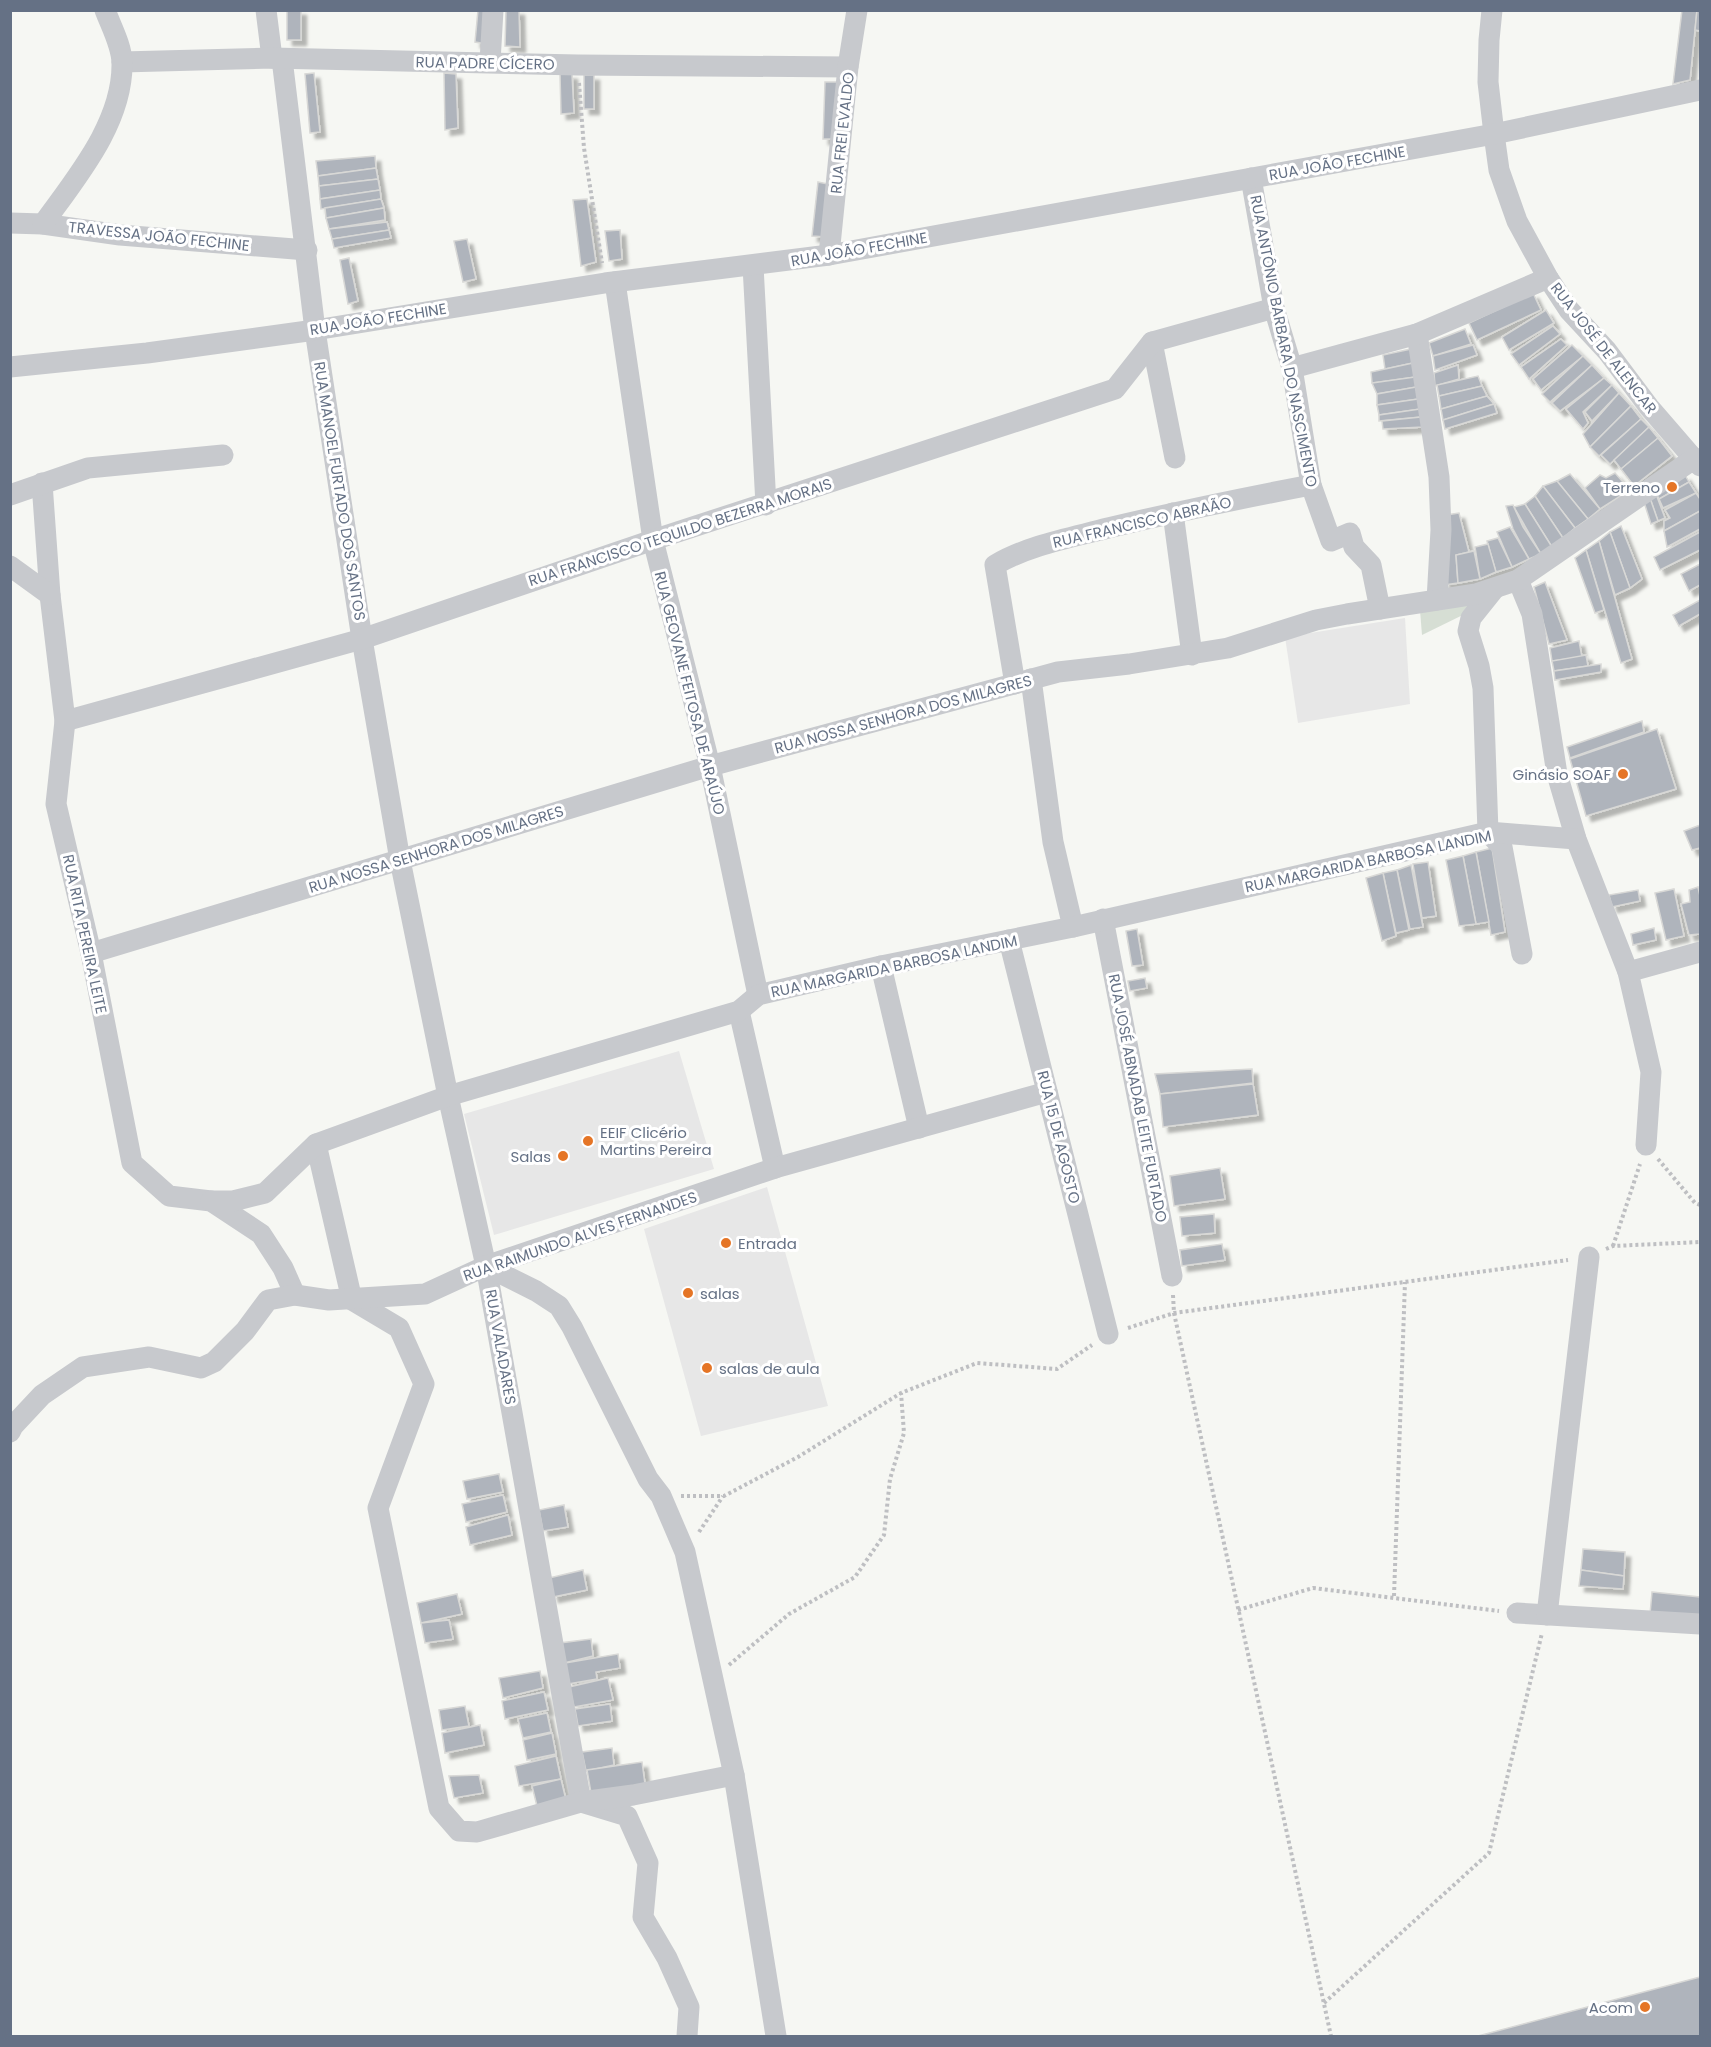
<svg xmlns="http://www.w3.org/2000/svg" width="1711" height="2047" font-family="Poppins,sans-serif">
<style>
.built{fill:#e7e7e7}
.green{fill:#d6ded4}
.building{fill:#afb4bc;stroke:#d8d8d6;stroke-width:1.5;filter:url(#shadow)}
.lines{fill:none;stroke-linecap:round;stroke-linejoin:round}
.path{stroke:#bebfc2;stroke-width:4;stroke-dasharray:3 3;stroke-linecap:butt}
.minor{stroke:#c7c9cd;stroke-width:21}
.poi-dot{fill:#e57526;stroke:#fff;stroke-width:2}
.labels{text-anchor:middle;dominant-baseline:central;stroke-width:6;stroke-linejoin:round;paint-order:stroke}
.street-label{font-size:15px;fill:#657185;stroke:#fff}
.poi-label{font-size:15px;fill:#657185;stroke:#fff;text-anchor:end}
</style>
<defs>
<filter id="shadow"><feDropShadow dx="5.5" dy="5.5" stdDeviation="1.5" flood-color="#0004"/></filter>
</defs>
<rect width="100%" height="100%" fill="#f6f7f3"/>
<g class="built">
<path d="M1405,618l5,86 -112,19 -13,-86z"/>
<path d="M679,1051l35,118 -220,66 -30,-121z"/>
<path d="M767,1187l61,219 -127,30 -57,-207z"/>
</g>
<path class="green" d="M1468,603l5,7 -51,25 -2,-25z"/>
<g class="building">
<rect x="287" y="10" width="14" height="30"/>
<path d="M478,10h11l-2,34 -12,-2z"/>
<path d="M506,10h13l1,37 -15,-1z"/>
<path d="M1682,10h15l-7,70 -17,4z"/>
<path d="M1697,10h3v21l-5,-1z"/>
<path d="M314,73l6,59 -10,1 -5,-59z"/>
<path d="M444,73l12,1 2,54 -13,2z"/>
<path d="M560,74h12l2,39 -13,1z"/>
<rect x="584" y="75" width="10" height="34"/>
<path d="M825,82h15l-3,57h-14z"/>
<path d="M375,156l1,12 -58,8 -2,-15z"/>
<path d="M376,168l2,11 -59,7 -1,-10z"/>
<path d="M378,179l2,11 -60,9 -1,-13z"/>
<path d="M818,182l15,3 -6,52 -15,-1z"/>
<path d="M380,190l1,9 -60,10 -1,-10z"/>
<path d="M381,199l3,9 -58,10 -1,-10z"/>
<path d="M587,199l9,63 -15,4 -8,-66z"/>
<path d="M384,208l1,12 -56,9 -3,-11z"/>
<path d="M387,222l2,8 -57,9 -3,-10z"/>
<path d="M389,230l2,8 -57,10 -2,-9z"/>
<path d="M620,230l2,29 -13,2 -4,-30z"/>
<path d="M467,239l9,40 -13,3 -9,-41z"/>
<path d="M349,258l9,43 -10,3 -8,-44z"/>
<path d="M1533,293l8,17 -64,30 -8,-17z"/>
<path d="M1546,310l8,13 -45,27 -7,-13z"/>
<path d="M1553,326l7,8 -41,31 -8,-11z"/>
<path d="M1465,329l6,15 -38,12 -4,-13z"/>
<path d="M1561,339l6,6 -38,34 -8,-12z"/>
<path d="M1473,345l4,10 -42,15 -2,-14z"/>
<path d="M1572,345l11,11 -42,34 -8,-11z"/>
<path d="M1411,349l2,14 -28,6 -2,-14z"/>
<path d="M1583,356l9,9 -42,37 -8,-8z"/>
<path d="M1413,363l2,14 -43,6 -1,-11z"/>
<path d="M1458,365l1,14 -24,7 -1,-13z"/>
<path d="M1592,365l12,13 -44,33 -8,-8z"/>
<path d="M1478,376l4,10 -43,10 -2,-11z"/>
<path d="M1415,377l1,10 -39,7 -5,-11z"/>
<path d="M1604,378l8,7 -29,27 5,11 -5,6 -17,-20z"/>
<path d="M1612,385l7,8 -27,28 -7,-9z"/>
<path d="M1482,386l5,10 -46,13 -2,-13z"/>
<path d="M1416,387l2,12 -41,6v-11z"/>
<path d="M1619,393l12,13 -41,41 -7,-13z"/>
<path d="M1487,396l7,8 -51,16 -2,-11z"/>
<path d="M1418,399l2,10 -41,6 -2,-10z"/>
<path d="M1494,404l3,9 -52,16 -2,-9z"/>
<path d="M1631,406l10,13 -42,37 -9,-9z"/>
<path d="M1420,409l1,8 -42,4v-6z"/>
<path d="M1421,417l2,10 -40,2 -1,-8z"/>
<path d="M1641,419l8,8 -39,37 -9,-9z"/>
<path d="M1649,427l9,11 -37,31 -7,-9z"/>
<path d="M1658,438l14,18 -38,30 -13,-17z"/>
<path d="M1615,473l15,17 -30,19 -15,-21 15,-13 6,3z"/>
<path d="M1570,474l30,35 -12,10 -31,-38z"/>
<path d="M1685,475l4,7 -30,17 -3,-6z"/>
<path d="M1557,481l31,38 -13,9 -32,-42z"/>
<path d="M1689,482l7,11 -33,15 -4,-9z"/>
<path d="M1543,486l32,42 -12,10 -28,-42z"/>
<path d="M1696,493l4,6v12l-36,20v-10l6,-3 -5,-8z"/>
<path d="M1656,494l9,24 -7,3 -8,-23z"/>
<path d="M1535,496l28,42 -11,9 -27,-43z"/>
<path d="M1650,498l8,23 -7,3 -7,-22z"/>
<path d="M1525,504l27,43 -11,7 -27,-47z"/>
<path d="M1513,505l10,22 18,27 -12,5 -16,-30 -7,-23z"/>
<path d="M1700,511v18l-33,18 -3,-16z"/>
<path d="M1459,513l10,39 -13,3 2,28 -14,2 2,-70z"/>
<path d="M1621,526l21,53 -12,9 -20,-56z"/>
<path d="M1510,527l19,32 -17,8 -15,-35z"/>
<path d="M1610,532l20,56 -15,7 -16,-54z"/>
<path d="M1700,532v18l-40,20 -6,-13z"/>
<path d="M1498,538l14,29 -16,5 -9,-31z"/>
<path d="M1599,541l33,118 -11,4 -35,-113z"/>
<path d="M1488,544l8,28 -16,7 -5,-32z"/>
<path d="M1586,550l18,60 -9,3 -20,-55z"/>
<path d="M1474,551l6,28 -22,4 -2,-28z"/>
<path d="M1700,564v21l-11,6 -8,-17z"/>
<path d="M1545,582l22,58 -18,4 -15,-57z"/>
<path d="M1700,600v14l-21,12 -6,-11z"/>
<path d="M1579,641l3,16 -30,4 -2,-13z"/>
<path d="M1586,655l2,11 -34,5 -2,-10z"/>
<path d="M1601,664v8l-46,8 -1,-9z"/>
<path d="M1642,721l2,11 -74,26 -3,-11z"/>
<path d="M1657,729l19,60 -90,27 -16,-57z"/>
<path d="M1700,825v23l-8,2 -8,-19z"/>
<path d="M1492,848l13,84 -14,3 -15,-83z"/>
<path d="M1476,852l13,70 -13,2 -13,-68z"/>
<path d="M1463,856l13,68 -17,2 -13,-66z"/>
<path d="M1428,862l8,54 -14,2 -9,-54z"/>
<path d="M1411,865l12,62 -13,2 -13,-59z"/>
<path d="M1397,870l12,60 -13,3 -13,-60z"/>
<path d="M1383,873l13,63 -14,5 -16,-63z"/>
<path d="M1698,887l2,9v38l-11,1 -8,-31 9,-2 -1,-12z"/>
<path d="M1674,889l10,47 -18,4 -11,-47z"/>
<path d="M1638,890l2,11 -28,6 -3,-12z"/>
<path d="M1654,928l2,12 -23,5 -2,-11z"/>
<path d="M1137,929l6,36 -11,1 -6,-35z"/>
<path d="M1145,978l2,10 -17,3 -2,-10z"/>
<path d="M1252,1069l1,14 -93,11 -5,-20z"/>
<path d="M1253,1084l5,31 -95,12 -3,-33z"/>
<path d="M1220,1168l5,31 -51,7 -4,-30z"/>
<path d="M1214,1214l1,19 -33,3 -2,-19z"/>
<path d="M1222,1244l3,16 -43,6 -2,-16z"/>
<path d="M499,1474l4,18 -36,7 -4,-18z"/>
<path d="M503,1495l4,17 -41,10 -4,-18z"/>
<path d="M564,1505l4,22 -25,4 -4,-21z"/>
<path d="M508,1515l4,20 -42,10 -4,-18z"/>
<path d="M1583,1549l42,3 -1,24 -43,-6z"/>
<path d="M583,1570l4,20 -34,7 -4,-19z"/>
<path d="M1581,1570l43,6 -1,13 -44,-3z"/>
<path d="M1652,1592l48,5v21l-50,-4z"/>
<path d="M457,1594l5,20 -41,9 -4,-20z"/>
<path d="M449,1620l4,19 -28,4 -4,-20z"/>
<path d="M591,1639l2,17 -29,7 -4,-20z"/>
<path d="M618,1654l2,14 -24,4 1,7 -29,5 -3,-21z"/>
<path d="M540,1671l3,17 -40,10 -4,-20z"/>
<path d="M608,1678l5,22 -39,7 -5,-20z"/>
<path d="M544,1692l4,18 -43,9 -3,-18z"/>
<path d="M610,1704l2,17 -34,5 -3,-17z"/>
<path d="M465,1706l4,20 -27,4 -3,-20z"/>
<path d="M547,1713l4,19 -28,6 -5,-19z"/>
<path d="M480,1725l4,20 -39,8 -3,-20z"/>
<path d="M552,1733l4,21 -29,6 -4,-20z"/>
<path d="M612,1748l2,17 -28,6 -4,-19z"/>
<path d="M556,1756l5,23 -42,7 -4,-20z"/>
<path d="M642,1762l3,22 -54,9 -4,-23z"/>
<path d="M479,1775l4,18 -29,5 -5,-22z"/>
<path d="M561,1779l5,21 -29,6 -5,-20z"/>
<path d="M1700,1977v59h-222z"/>
</g>
<g class="lines">
<g class="path">
<path d="M579,83l5,65 18,115"/>
<path d="M1658,1159l37,44 5,2"/>
<path d="M1613,1246l27,-82"/>
<path d="M1606,1249l7,-3 87,-4"/>
<path d="M1173,1295l1,18 157,723"/>
<path d="M1128,1328l46,-15 394,-53"/>
<path d="M681,1496h43l74,-39 103,-64 76,-30 80,6 35,-24"/>
<path d="M699,1532l24,-36"/>
<path d="M1394,1596l11,-314"/>
<path d="M1238,1610l75,-22 186,23"/>
<path d="M729,1665l60,-51 66,-37 29,-42 6,-56 14,-46 -3,-40"/>
<path d="M1324,2003l165,-150 53,-220"/>
</g>
<g class="minor">
<path d="M266,10l6,48"/>
<path d="M1492,10l-3,30 -1,42 6,52 5,36 18,51 31,57 21,32 38,41 42,56 51,59"/>
<path d="M282,59l33,271 47,309 38,221 48,236 38,170 95,536 46,14 21,47 -5,54 24,41 22,49 -2,29"/>
<path d="M122,62l150,-4 306,7 270,2"/>
<path d="M490,62l3,-52"/>
<path d="M1251,178l23,130 18,60 19,117 20,56 19,-8 4,14 17,18 9,44"/>
<path d="M10,223l33,1 77,11 187,15"/>
<path d="M43,224c33,-46 80,-101 79,-161 0,-17 -11,-37 -17,-53"/>
<path d="M829,255l19,-188 9,-57"/>
<path d="M753,266l13,239"/>
<path d="M615,282l38,258 57,226 48,229"/>
<path d="M1417,334l22,143 2,53 -4,70"/>
<path d="M1152,342l23,116"/>
<path d="M10,367l137,-14 168,-23 290,-47 224,-28 665,-121 206,-44"/>
<path d="M1292,368l125,-34 131,-56"/>
<path d="M42,483l8,112 15,126 -9,83 35,149 41,210 37,33 42,5 50,33 22,34 12,27"/>
<path d="M10,495l78,-27 135,-13"/>
<path d="M1173,513l19,142"/>
<path d="M10,566l40,29"/>
<path d="M1518,580l14,34 25,160 19,65 52,133 23,100 -5,73"/>
<path d="M1495,588l-24,30 -3,13 11,35 4,22 5,144 14,15 20,107"/>
<path d="M1031,679l22,163 20,85"/>
<path d="M1015,684l-20,-119c34,-20 75,-27 113,-37 67,-16 135,-30 203,-43"/>
<path d="M65,721l297,-82 291,-99 462,-151 37,-47 122,-34"/>
<path d="M1103,919l69,357"/>
<path d="M1009,940l99,394"/>
<path d="M91,953l619,-187 348,-94 71,-8 99,-16 88,-28 31,-6 129,-20 42,-14 177,-122"/>
<path d="M881,966l38,162"/>
<path d="M1628,972l72,-20"/>
<path d="M739,1011l36,157"/>
<path d="M316,1144l36,156 47,28 25,56 -46,124 61,300 20,23 18,1 104,-30 52,-7 101,-20"/>
<path d="M211,1201h22l32,-8 51,-49 132,-48 291,-85 19,-16 123,-29 192,-39 415,-95 88,7"/>
<path d="M486,1266l50,25 23,15 13,21 76,152 13,17 24,56 49,223 42,261"/>
<path d="M10,1432l3,-6 29,-31 41,-28 66,-10 52,11 13,-6 31,-31 23,-31 27,-5 34,5 96,-6 61,-28 289,-98 272,-76"/>
<path d="M1517,1613l183,11"/>
<path d="M1547,1615l42,-358"/>
</g>
</g>
<g class="poi-dot">
<circle cx="1672" cy="487" r="6"/>
<circle cx="1623" cy="774" r="6"/>
<circle cx="588" cy="1141" r="6"/>
<circle cx="563" cy="1156" r="6"/>
<circle cx="726" cy="1243" r="6"/>
<circle cx="688" cy="1293" r="6"/>
<circle cx="707" cy="1368" r="6"/>
<circle cx="1645" cy="2007" r="6"/>
</g>
<g class="labels">
<g class="street-label">
<text transform="translate(485 63) rotate(1)">RUA PADRE CÍCERO</text>
<text transform="translate(842 133) rotate(-84)">RUA FREI EVALDO</text>
<text transform="translate(1337 163) rotate(-10)">RUA JOÃO FECHINE</text>
<text transform="translate(159 236) rotate(6)">TRAVESSA JOÃO FECHINE</text>
<text transform="translate(859 249) rotate(-10)">RUA JOÃO FECHINE</text>
<text transform="translate(378 319) rotate(-9)">RUA JOÃO FECHINE</text>
<text transform="translate(1284 341) rotate(79)">RUA ANTÔNIO BARBARA DO NASCIMENTO</text>
<text transform="translate(1604 348) rotate(52)">RUA JOSÉ DE ALENCAR</text>
<text transform="translate(340 491) rotate(81)">RUA MANOEL FURTADO DOS SANTOS</text>
<text transform="translate(1142 522) rotate(-13)">RUA FRANCISCO ABRAÃO</text>
<text transform="translate(680 532) rotate(-18)">RUA FRANCISCO TEQUILDO BEZERRA MORAIS</text>
<text transform="translate(690 693) rotate(76)">RUA GEOVANE FEITOSA DE ARAÚJO</text>
<text transform="translate(903 714) rotate(-15)">RUA NOSSA SENHORA DOS MILAGRES</text>
<text transform="translate(436 849) rotate(-17)">RUA NOSSA SENHORA DOS MILAGRES</text>
<text transform="translate(1368 861) rotate(-12)">RUA MARGARIDA BARBOSA LANDIM</text>
<text transform="translate(85 934) rotate(78)">RUA RITA PEREIRA LEITE</text>
<text transform="translate(894 966) rotate(-12)">RUA MARGARIDA BARBOSA LANDIM</text>
<text transform="translate(1138 1098) rotate(79)">RUA JOSÉ ABNADAB LEITE FURTADO</text>
<text transform="translate(1059 1137) rotate(76)">RUA 15 DE AGOSTO</text>
<text transform="translate(580 1236) rotate(-19)">RUA RAIMUNDO ALVES FERNANDES</text>
<text transform="translate(501 1347) rotate(80)">RUA VALADARES</text>
</g>
<g class="poi-label">
<text x="1660" y="487">Terreno</text>
<text x="1611" y="774">Ginásio SOAF</text>
<text x="600" y="1132" text-anchor="start">EEIF Clicério<tspan x="600" dy="17">Martins Pereira</tspan></text>
<text x="551" y="1156">Salas</text>
<text x="738" y="1243" text-anchor="start">Entrada</text>
<text x="700" y="1293" text-anchor="start">salas</text>
<text x="719" y="1368" text-anchor="start">salas de aula</text>
<text x="1633" y="2007">Acom</text>
</g>
</g>
<rect width="1711" height="2047" fill="none" stroke="#657185" stroke-width="24"/>
</svg>
